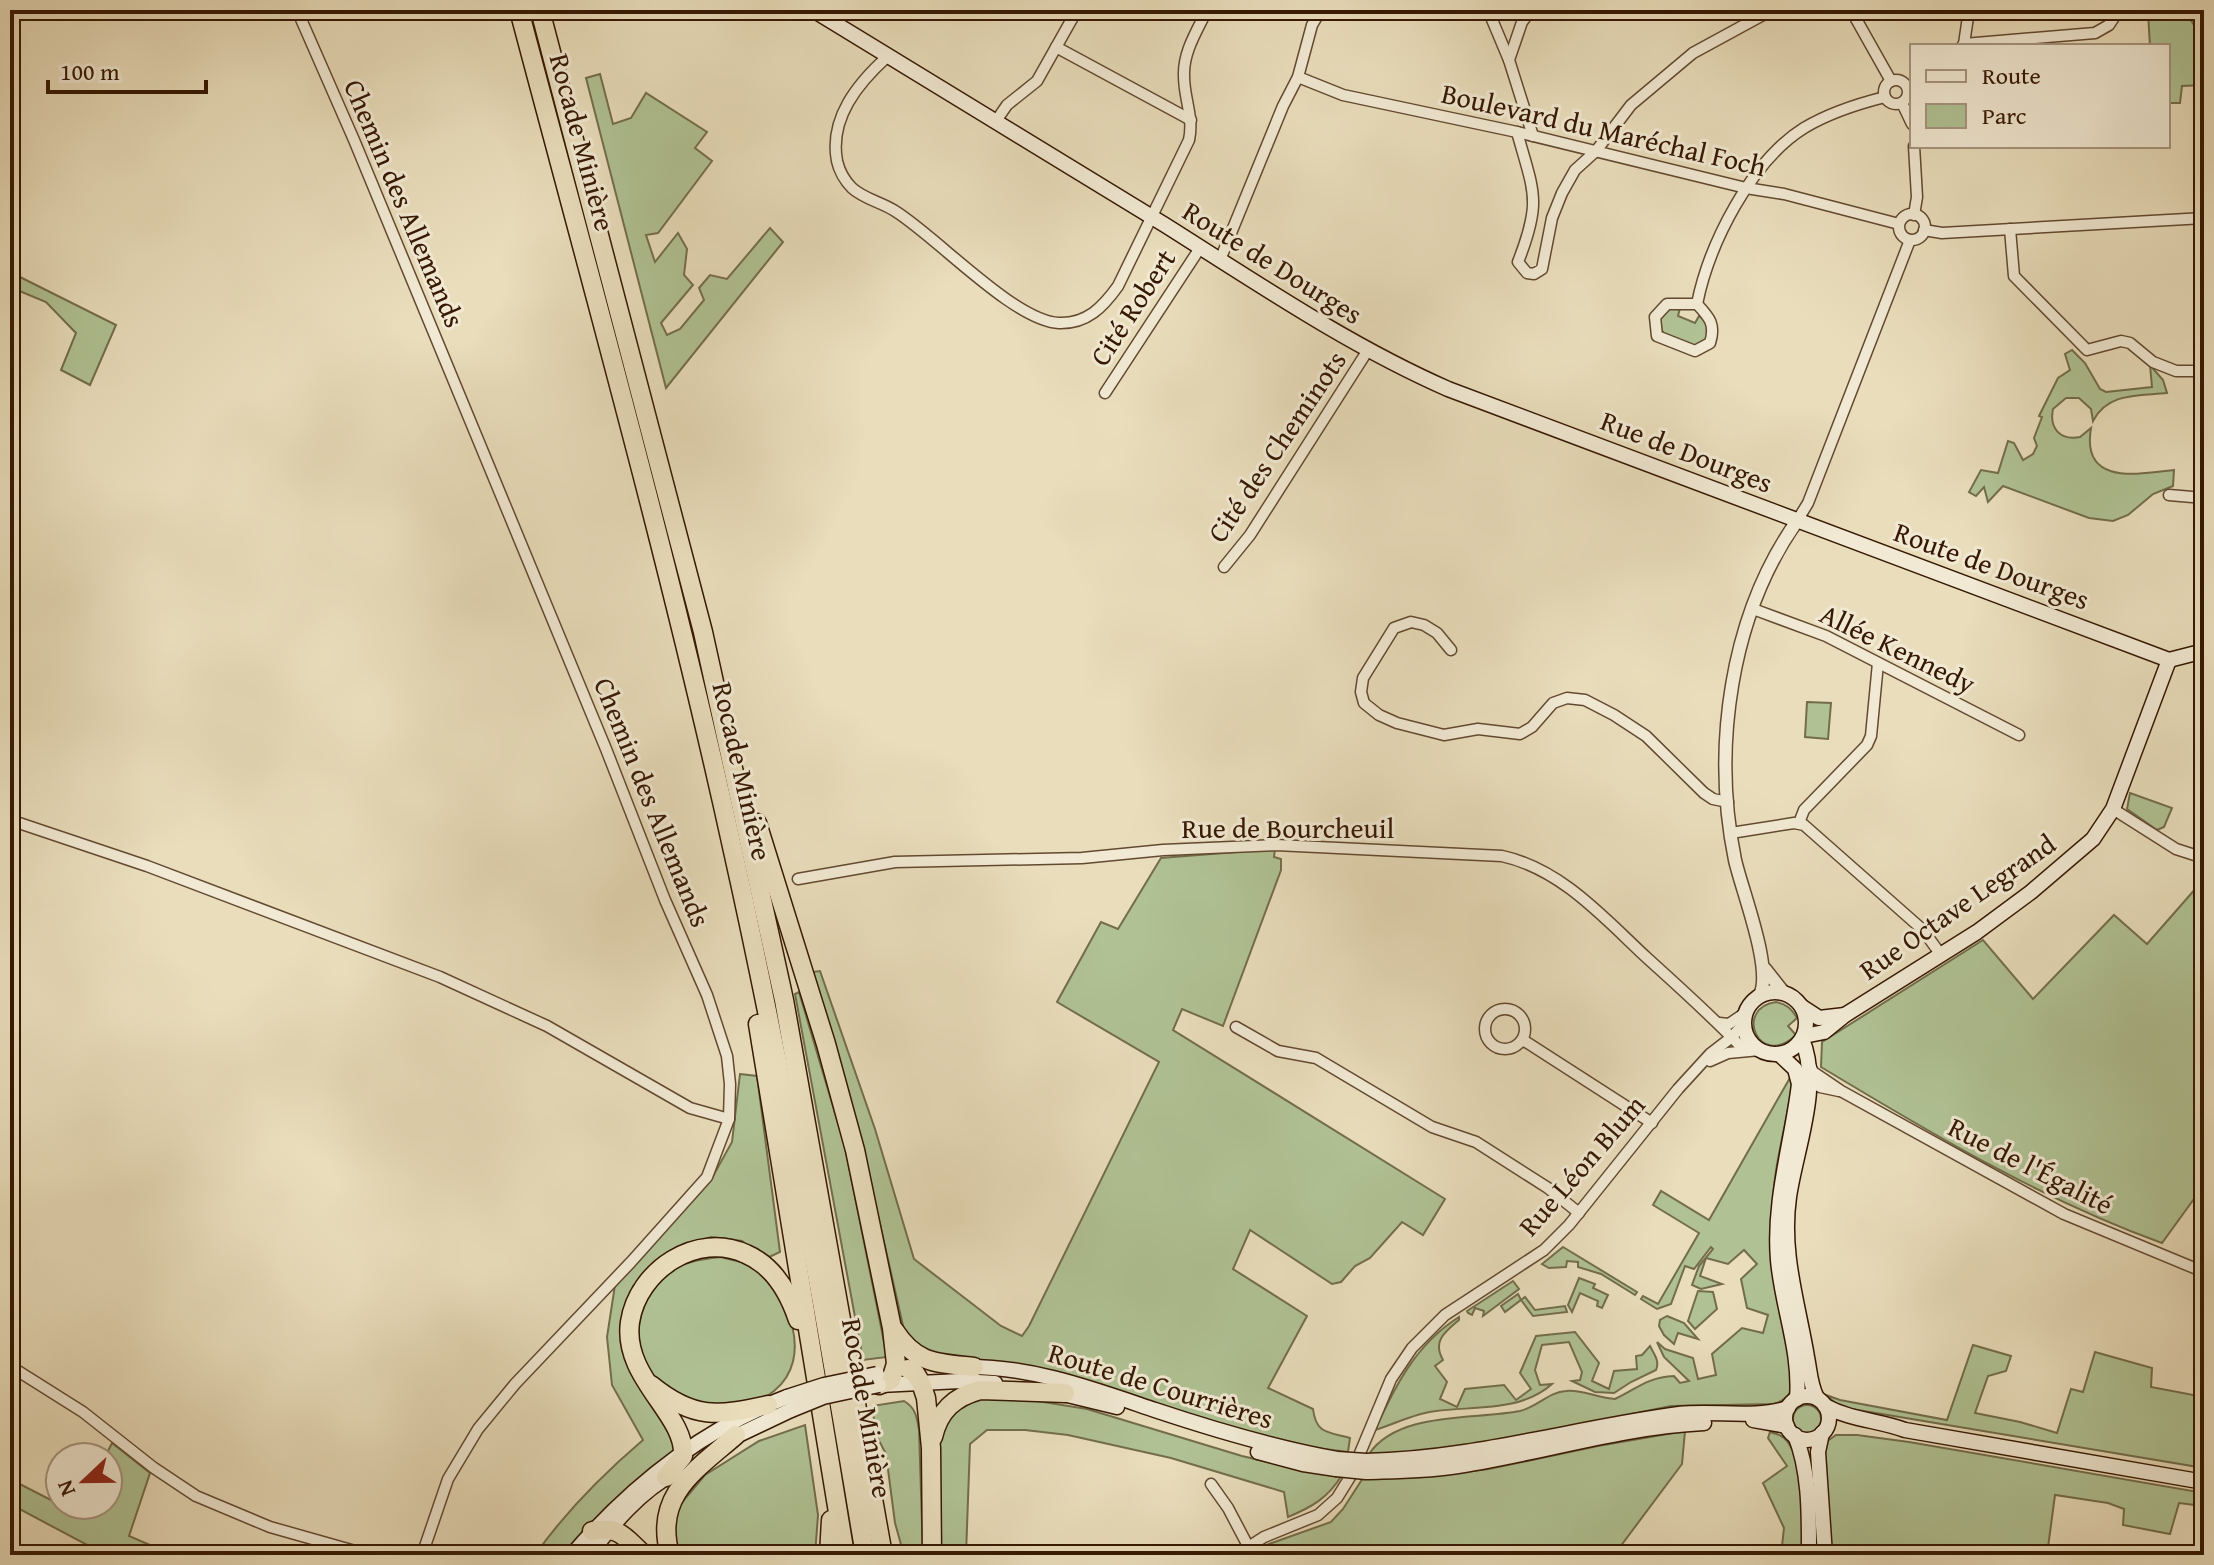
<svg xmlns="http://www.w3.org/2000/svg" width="2214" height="1565" font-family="'Gentium Book Plus',serif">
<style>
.green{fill:#b0c294;stroke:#736d4b;stroke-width:2}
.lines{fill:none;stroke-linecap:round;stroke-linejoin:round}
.minor-casing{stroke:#634930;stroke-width:13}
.tertiary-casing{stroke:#634930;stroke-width:15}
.secondary-casing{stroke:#361802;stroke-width:17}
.motorway-casing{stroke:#361802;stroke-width:21}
.minor{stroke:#f1e9d3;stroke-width:10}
.tertiary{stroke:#f1e9d3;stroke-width:12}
.secondary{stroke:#f1e9d3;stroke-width:14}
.motorway{stroke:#e9ddbb;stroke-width:18}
.secondary-bridge-casing{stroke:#361802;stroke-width:17;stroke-linecap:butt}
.secondary-bridge{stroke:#f1e9d3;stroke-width:14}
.labels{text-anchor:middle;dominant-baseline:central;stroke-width:6;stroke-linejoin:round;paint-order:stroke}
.street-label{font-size:28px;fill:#361802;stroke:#f1e9d3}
</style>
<rect width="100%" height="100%" fill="#e9ddbb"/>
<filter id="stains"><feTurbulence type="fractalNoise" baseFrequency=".0025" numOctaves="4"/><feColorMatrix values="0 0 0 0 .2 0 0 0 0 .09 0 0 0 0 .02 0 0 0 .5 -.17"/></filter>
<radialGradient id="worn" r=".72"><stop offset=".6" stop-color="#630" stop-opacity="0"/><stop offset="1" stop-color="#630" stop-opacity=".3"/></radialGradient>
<g class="green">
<path d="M2161,10h23l20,30v45l-22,1 -2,17h-12v-57h-18l-2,-34 12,1z"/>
<path d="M600,74l13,50 18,-6 15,-25 61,39 -12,16 17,13 -54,72 -12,2 9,27 23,-29 9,16 -3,26 9,10 -32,38 6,12 13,-6 24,-29 -5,-12 11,-13 17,4 43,-51 13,14 -117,146 -80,-310z"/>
<path d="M10,272l106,53 -26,60 -29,-15 15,-37 -30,-31 -36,-15z"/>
<path d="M1676,307l4,1 -2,8 17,7 4,-7 8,6 2,15 -11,10c-23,-7 -37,-3 -39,-30l7,-7z"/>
<path d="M2072,350l13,13 15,26 6,3 46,-5 -2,-22 13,15 4,13c-28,3 -59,-1 -74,28l-2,-12 -12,-11h-13l-13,11c-4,19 7,32 27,28l11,-9c-10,58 47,46 83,42l-1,16 -20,8 -25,21 -15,6 -24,-3 -86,-32 -15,16 -4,-15 -8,9 -7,-4 12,-22 17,3 10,-32 6,2 9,17 10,-6 4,-8 -3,-8 8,-21 -3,-1 19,-38 12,-8 -5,-16z"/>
<path d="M1807,702l24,1 -3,36 -23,-2z"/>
<path d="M2130,793l42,15 -8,19 -7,3 -30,-21z"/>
<path d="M1275,849l-1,8 7,2v11l-58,156 -41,-17 -9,21 272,169 -22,36 -21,-13 -32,36 -15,8 -14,16 -9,2 -82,-54 -17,39 74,47 -39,72 45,21c3,25 15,23 37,29l-2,14 -70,-9 -144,-47 -203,-39 -18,-12 -9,-15 -39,-172 -53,-186 8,-1 55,158 39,130 87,67 21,10 7,-10 130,-264 -102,-60 44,-80 17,7 43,-71z"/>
<path d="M2204,879v306l-42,58c-121,-44 -230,-109 -341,-176l1,-25 161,-102 50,59 81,-84 33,29z"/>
<path d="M799,992l46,155 42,210 -24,3 -68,-366z"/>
<path d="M1776,1002c10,2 15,6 21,16l-9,8 8,9c-37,35 -63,-27 -20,-33z"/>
<path d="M740,1074l17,2 23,176 -15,7 -23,-18 -31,-4 -41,14 -37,35 -10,35 53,117 -1,12c-43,31 -79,64 -113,105h-27c31,-44 67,-80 108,-115l-31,-55 -5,-48 8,-52 97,-107 20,-36z"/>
<path d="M1791,1076l2,1c-5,45 -21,90 -20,134 3,57 14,115 21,172 -4,12 -8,17 -20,21l-103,2 -223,45 -79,3c29,-43 105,-34 151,-43 17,-4 29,-19 46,-20 15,-2 32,7 49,8 21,-10 33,-22 59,-23l6,7 9,-2 -25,-24 -7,-15 8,7 28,9 5,21 18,-4 -4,-21 30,-26 21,5 5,-18 -21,-7 -6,-29 16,-15 -13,-14 -16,14 -22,-6 -6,18 22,8 -21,5 -9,-4 7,-19 14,-17 -2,-2 -17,22 -9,-3 -14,38 -14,5 -16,-10 2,-3 15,8 41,-71 -46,-28 8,-14 48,29z"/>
<path d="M1563,1247l74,45 -2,3 -34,-21 -23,-7v-5l-11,-1 -1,6 -17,1 -7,-4z"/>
<path d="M721,1257c9,3 22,4 30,9 38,26 64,92 23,125 -17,14 -43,19 -64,16 -7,-2 -18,-1 -24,-4 -5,-3 -10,-8 -15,-12 -6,-5 -14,-9 -19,-15 -23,-30 -15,-76 12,-100 16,-14 38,-17 57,-19z"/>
<path d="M1579,1278l16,6 -2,4 15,7 -6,13 -5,-2 1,-5 -18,-8 -8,19 -4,-7z"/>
<path d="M1513,1281l6,8 -36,27 1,-5 -9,-3 -3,7 -4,-2 -1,-2z"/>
<path d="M1698,1291l15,1 4,17 -22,20 -7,-8z"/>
<path d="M1518,1294l3,6 4,-3 10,13 30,-4 2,6 -34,4 -12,-16 -16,12 -4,-6z"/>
<path d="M1667,1316l17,7 14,16 -20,-6 -4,11 -10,-9 -5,-9 1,-6z"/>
<path d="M1459,1317v3c-14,12 -27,21 -16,40l-8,6 12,16 -7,17 17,8 8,-18 39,-4 12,15 15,-11 -11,-16 16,-37 39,-4 24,31 -7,18 17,8 5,-18 23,-2 -1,-13 6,-1 8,-9c4,8 10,15 6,24l-25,12 -17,11 -19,-1 -23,-11 8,-1 2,-8 -13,-30 -27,3 -7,25 5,15 12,-1c-31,28 -78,22 -116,27 -21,2 -41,13 -61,19 20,-44 41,-86 84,-113z"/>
<path d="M1973,1345l38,11 -5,15 -18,5 -13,37 45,9 37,11 14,-44 12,3 12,-40 57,16 -1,19 53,10v71l-364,-61 -14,-12 14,5 107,20z"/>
<path d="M983,1398l48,2 56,9 155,47 61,14 39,5c-14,23 -30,32 -54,42l-4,-25 -113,-34 -103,-23 -43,-5h-38l-17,14 -4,111h-26l-2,-104 4,-19 14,-25z"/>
<path d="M904,1401c12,7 13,17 15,29l4,125h-19l-9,-32 -9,-69 -10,-19 -4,-29z"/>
<circle cx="1807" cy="1419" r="14"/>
<path d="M805,1425l13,90 -3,40h-135l-7,-18 5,-30 27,-32 54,-34z"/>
<path d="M1685,1431l-3,33 -68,91h-366l21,-11 62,-22 12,-13 20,-31 61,-1 65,-8 109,-23z"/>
<path d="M1770,1432c7,2 12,3 17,9 18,22 16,86 16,114h-22l3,-27 -21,-45 24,-17 -19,-28z"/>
<path d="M1836,1435h21l52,7 295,51v13l-25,-3 -9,31 -47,-9 1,-16 -16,-6 -53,-8 -8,60h-214v-9h-4l-7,-87 4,-17z"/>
<path d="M112,1443l38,30 -21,63 44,19h-67l-96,-51v-25l68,35 5,-9h25v-48h-3z"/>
</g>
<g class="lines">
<g class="minor-casing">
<g id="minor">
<path d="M297,10l57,130 252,609 59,151 42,95 20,61 3,28 -1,35 -22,58 -76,85 -116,122 -37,45 -30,50 -26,76"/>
<path d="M1488,10l21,50 24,76"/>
<path d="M1851,10l40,71"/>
<path d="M1964,44l131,-11 14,-8 10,-15"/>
<path d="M1962,46l2,-2 5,-34"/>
<path d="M1056,47l135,73"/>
<path d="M888,56c-30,27 -59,62 -51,105 2,9 8,20 15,27 12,11 29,14 43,23 42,26 119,110 164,112 28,1 44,-16 59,-37l71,-146c5,-23 -5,-41 -5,-64 -1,-24 13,-45 23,-66"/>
<path d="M1509,60l13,-38 9,-12"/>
<path d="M1298,77l45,18 174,37 229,56 38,6 115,30"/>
<circle cx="1896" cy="92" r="12"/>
<path d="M1902,103l10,21"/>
<path d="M996,121l11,-16 30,-24 40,-71"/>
<path d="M1517,132c17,61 25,69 1,130l9,11 7,1 8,-5 10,-51 10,-25 13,-23 21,-19 35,-46 62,-52 79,-43"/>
<circle cx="1912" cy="227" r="13"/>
<path d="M1914,215l3,-18 -3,-51"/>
<path d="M2010,229l4,47 73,74 34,-9 9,2 23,19 23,9h28"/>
<path d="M1924,230l18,3 262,-15"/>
<path d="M1220,260l63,-154 15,-29 14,-52 9,-15"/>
<path d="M1697,304c12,13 19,20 13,39l-15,8 -38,-15 -2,-19 12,-13h30c12,-60 54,-143 107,-176 25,-15 53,-24 81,-31"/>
<path d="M1105,393l95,-145"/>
<path d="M2169,495l35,3"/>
<path d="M1797,521l11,-18 102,-263"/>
<path d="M1224,567l26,-32 118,-185"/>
<path d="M1753,609l73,27 193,99"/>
<path d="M1451,650l-14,-17 -13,-8 -13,-3 -17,6 -31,50 -2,14 3,11 15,12 18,8 47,12 34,-6 42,5 12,-7 21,-24 14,-5 18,2 29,15 32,21 58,57 9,6 15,3"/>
<path d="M2113,809l63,40 28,9"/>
<path d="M10,820l137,46 293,111 107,49 143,82 39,11"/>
<path d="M1799,823l5,-13 63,-65 4,-9 7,-73"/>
<path d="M1731,833l63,-10 10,2 119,105 18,25"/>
<path d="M798,879l97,-17 187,-4 81,-8 113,-5 226,11c59,13 101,61 144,101 34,31 68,61 99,94"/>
<circle cx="1505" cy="1029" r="20"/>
<path d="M1719,1023l10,1 16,-11"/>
<path d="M1236,1027l42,24 38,7 116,69 44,15 72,46 31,25"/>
<path d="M1523,1040l129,83"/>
<path d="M1710,1061l18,-8 32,-3"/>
<path d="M1810,1065l3,7 28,19 223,123 140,58"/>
<path d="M1806,1079l14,8 19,4"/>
<path d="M10,1366l73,46 71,56 42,28 74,31 99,28"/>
<path d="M1211,1484l17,24 20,38"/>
<path d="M1236,1555l28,-18 54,-22 19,-17 13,-21 41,-98 21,-31 33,-33 99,-65 25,-25 109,-136 32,-35 22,-17 12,-14"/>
</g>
</g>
<g class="tertiary-casing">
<g id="tertiary">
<path d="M1765,969l19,24"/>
<path d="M1760,995c13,-26 -18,-104 -25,-135 -23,-112 -5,-244 62,-339"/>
</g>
</g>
<g class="secondary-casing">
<g id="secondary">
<path d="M813,10c117,72 235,143 352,215 92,58 183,120 283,164l721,271"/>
<path d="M2169,660l35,-9"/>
<circle cx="1775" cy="1023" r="31"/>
<path d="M1802,1007l17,11 26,-3"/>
<path d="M1804,1036l20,-4 21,-17 132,-83 54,-40 62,-53 20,-30 56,-149"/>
<path d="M1802,1039c20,48 -6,109 -13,158 -8,56 9,106 18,160 3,15 3,28 10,41"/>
<path d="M1779,1054l16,15 4,15c-7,59 -26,116 -21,176 4,47 23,91 19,139"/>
<path d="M965,1367c67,-1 128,22 190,43 60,20 120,38 182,49"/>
<path d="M880,1385l80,-4 35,2"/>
<path d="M1055,1392l62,15"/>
<circle cx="1807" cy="1418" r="22"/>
<path d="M1825,1406c26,14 53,14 80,24l299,52"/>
<path d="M1753,1420l34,6"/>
<path d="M1822,1433l-4,19 7,103"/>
<path d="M1795,1435c15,37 14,81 14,120"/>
<path d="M730,1439l61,-29"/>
<path d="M1258,1452l45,12 33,5"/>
<path d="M1366,1461c106,-2 208,-33 313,-47 35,-4 75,5 109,-6"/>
<path d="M1366,1472c28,-1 56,-1 85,-5 84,-12 168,-40 253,-44"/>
<path d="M572,1555c60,-70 129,-125 215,-158"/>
<path d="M589,1555c23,-30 52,-65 86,-82"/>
</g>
</g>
<g class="motorway-casing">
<g id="motorway">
<path d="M519,10c74,279 152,558 214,841 52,233 93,468 132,704"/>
<path d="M540,10l163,622 81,368 99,555"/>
<path d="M757,823l69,221 29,106 37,178 4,36 -5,16 -12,5"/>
<path d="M758,1024l87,531"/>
<path d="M894,1330c22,34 42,33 80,37"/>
<path d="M908,1369l7,4 6,10 5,15 5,50 1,107"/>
<path d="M651,1385c43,35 67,31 117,20"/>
<path d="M933,1437c6,-26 21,-40 47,-47l85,3"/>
<path d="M666,1477l17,-21c3,-42 -61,-78 -53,-134 8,-52 67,-91 116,-68 28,12 43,39 52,66"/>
<path d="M592,1531c29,-5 32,6 52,24"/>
<path d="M670,1555c-17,-60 26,-85 66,-120"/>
<path d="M829,1555l2,-35"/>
</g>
</g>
<use href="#minor" class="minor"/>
<use href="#tertiary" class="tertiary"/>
<use href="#secondary" class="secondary"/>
<use href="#motorway" class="motorway"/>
<g class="secondary-bridge-casing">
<g id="secondary-bridge">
<path d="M787,1397l37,-12 53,-11"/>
<path d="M791,1410l32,-13 56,-12"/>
<path d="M1337,1459l29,2"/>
<path d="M1336,1469l30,3"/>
</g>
</g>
<use href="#secondary-bridge" class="secondary-bridge"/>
</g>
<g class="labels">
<g class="street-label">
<text transform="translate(1604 129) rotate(13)">Boulevard du Maréchal Foch</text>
<text transform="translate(583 142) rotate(75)">Rocade Minière</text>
<text transform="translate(405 203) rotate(67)">Chemin des Allemands</text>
<text transform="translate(1273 262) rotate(32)">Route de Dourges</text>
<text transform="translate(1132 307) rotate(-57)">Cité Robert</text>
<text transform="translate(1276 446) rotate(-56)">Cité des Cheminots</text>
<text transform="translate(1687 451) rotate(21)">Rue de Dourges</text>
<text transform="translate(1992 565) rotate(20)">Route de Dourges</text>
<text transform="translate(1898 648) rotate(26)">Allée Kennedy</text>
<text transform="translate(743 771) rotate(77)">Rocade Minière</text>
<text transform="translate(653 802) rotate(68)">Chemin des Allemands</text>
<text x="1288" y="827">Rue de Bourcheuil</text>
<text transform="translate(1957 906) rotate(-35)">Rue Octave Legrand</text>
<text transform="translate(1581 1165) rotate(-49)">Rue Léon Blum</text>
<text transform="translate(2031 1165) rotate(27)">Rue de l'Égalité</text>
<text transform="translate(1161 1385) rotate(17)">Route de Courrières</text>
<text transform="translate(868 1408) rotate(80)">Rocade Minière</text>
</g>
</g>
<rect width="2214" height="1565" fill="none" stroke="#e9ddbb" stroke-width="40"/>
<rect x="12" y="12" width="2190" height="1541" fill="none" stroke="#361802" stroke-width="4"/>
<rect x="20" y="20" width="2174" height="1525" fill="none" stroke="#361802" stroke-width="2"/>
<rect x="1910" y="44" width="260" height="104" fill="#f1e9d3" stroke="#a6957f" stroke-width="2"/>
<rect x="1926" y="70" width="40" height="12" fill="#f1e9d3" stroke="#a6957f" stroke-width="2"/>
<text x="1982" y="84" font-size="24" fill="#361802">Route</text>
<rect x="1926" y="104" width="40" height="24" fill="#b0c294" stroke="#a6957f" stroke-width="2"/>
<text x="1982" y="124" font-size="24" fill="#361802">Parc</text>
<g transform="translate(84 1481) rotate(248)"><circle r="38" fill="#f1e9d3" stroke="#a6957f" stroke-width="2"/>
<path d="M0-6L14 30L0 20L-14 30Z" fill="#8f2418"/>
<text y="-12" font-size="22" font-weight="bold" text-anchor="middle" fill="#361802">N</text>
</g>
<path d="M48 80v12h158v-12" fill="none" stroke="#361802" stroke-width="4"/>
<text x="60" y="80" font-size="24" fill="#361802" stroke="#f1e9d3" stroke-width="6" paint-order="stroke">100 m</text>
<rect width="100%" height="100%" filter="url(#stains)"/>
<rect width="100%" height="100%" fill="url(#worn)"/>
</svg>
